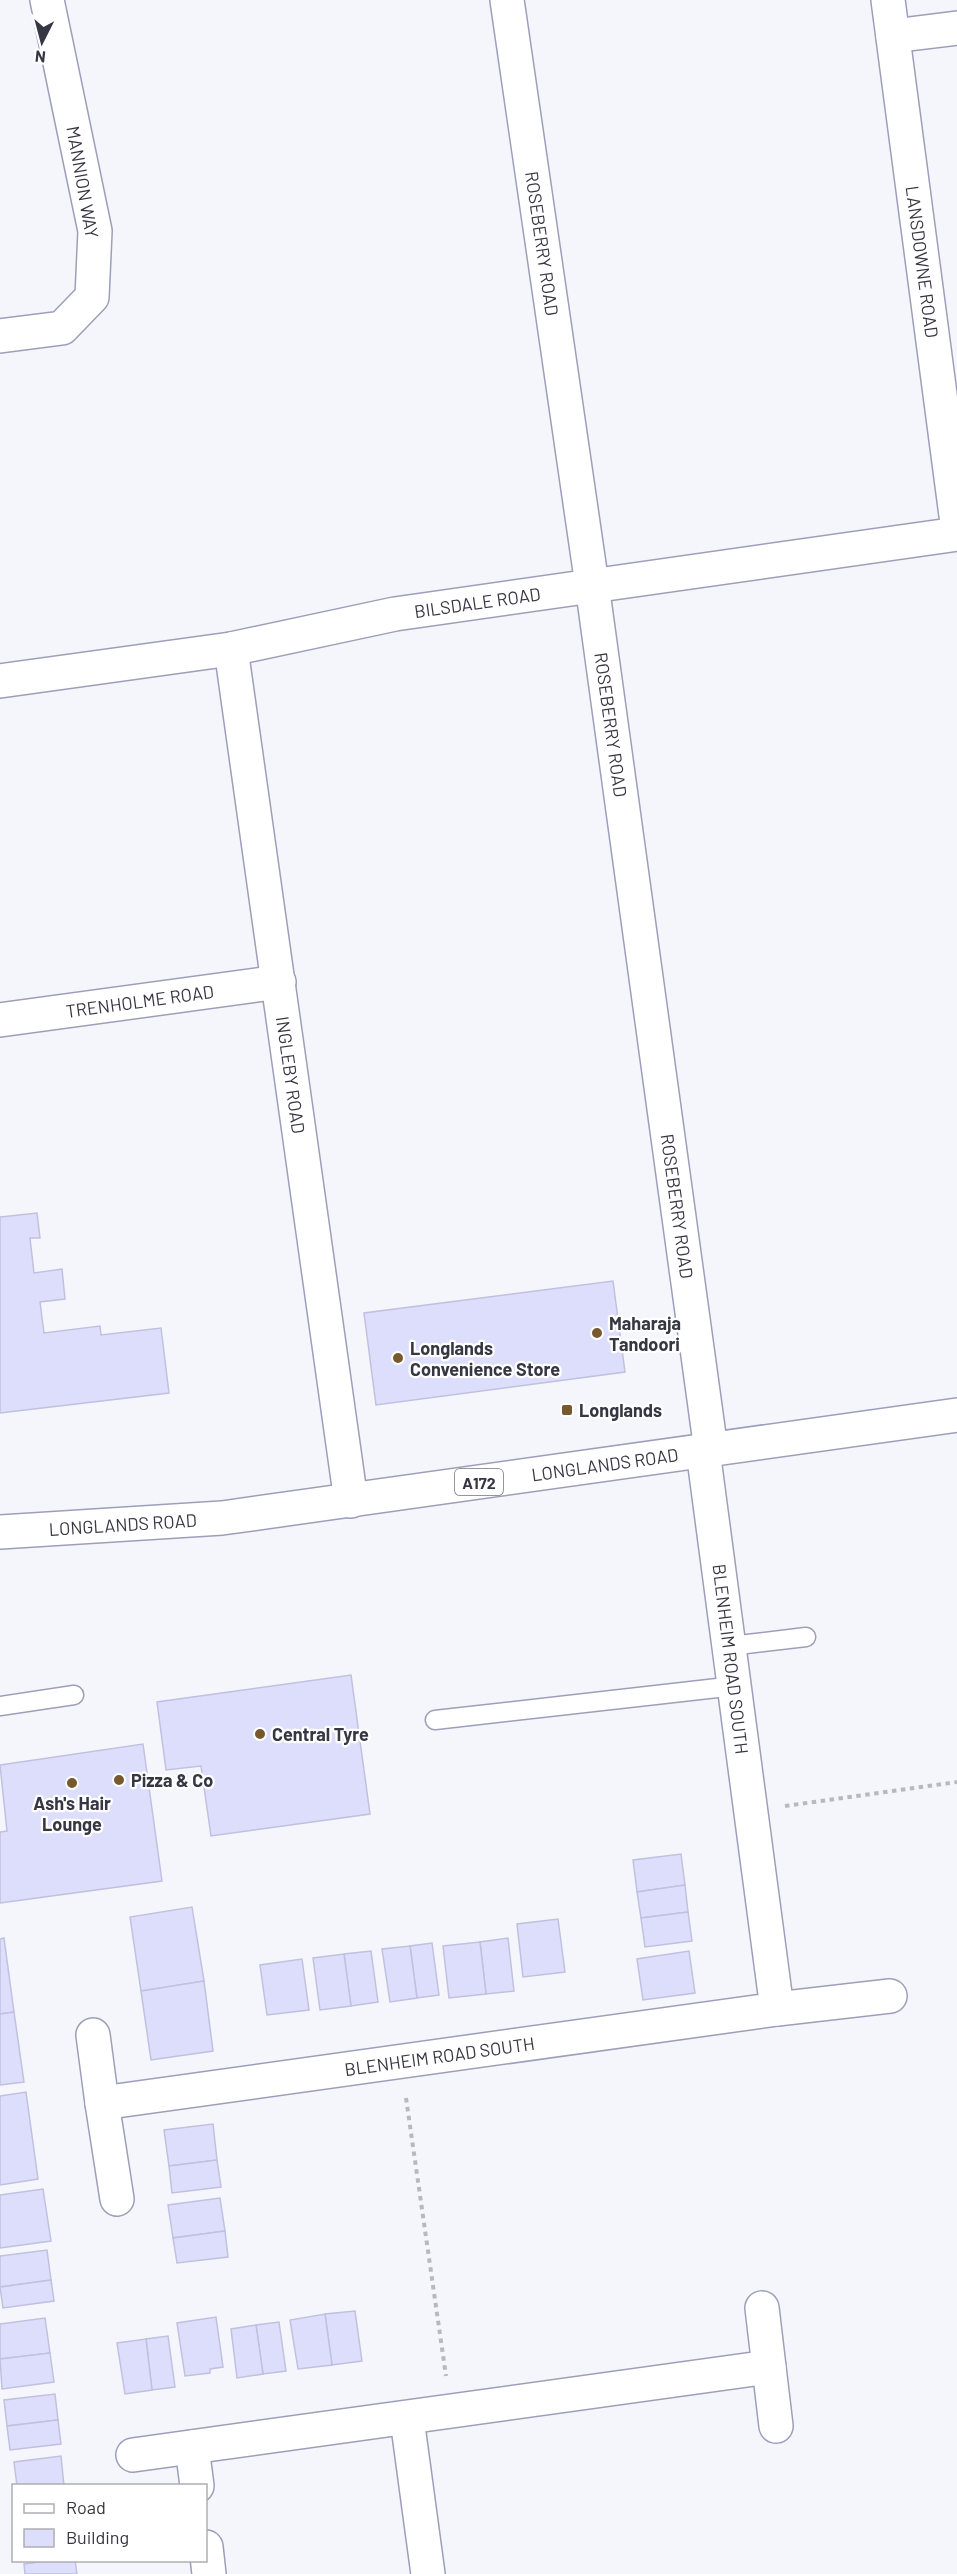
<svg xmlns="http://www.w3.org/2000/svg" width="957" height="2574" font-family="Barlow,sans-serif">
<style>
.building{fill:#dddefc;stroke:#c0c1de;stroke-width:1.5}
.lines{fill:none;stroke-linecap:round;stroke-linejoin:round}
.service-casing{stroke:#9e9eba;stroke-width:21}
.minor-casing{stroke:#9e9eba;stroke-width:36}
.primary-casing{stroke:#9e9eba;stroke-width:36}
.path{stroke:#b8b9c0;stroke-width:4;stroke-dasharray:4.5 4.5;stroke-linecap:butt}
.service{stroke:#fff;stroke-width:18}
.minor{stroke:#fff;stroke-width:33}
.primary{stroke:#fff;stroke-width:33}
.poi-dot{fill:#77592d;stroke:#fff;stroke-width:2}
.labels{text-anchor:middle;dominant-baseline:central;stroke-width:4.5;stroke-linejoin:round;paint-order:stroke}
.shield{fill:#fff;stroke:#73737b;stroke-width:1.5}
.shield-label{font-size:16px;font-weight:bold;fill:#373743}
.street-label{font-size:18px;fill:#373743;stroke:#fff}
.poi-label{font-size:18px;font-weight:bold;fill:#373743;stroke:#fff;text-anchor:start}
</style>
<rect width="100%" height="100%" fill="#f5f6fc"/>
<g class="building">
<path d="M37,1213l3,25h-10l4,35 28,-4 3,30 -25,3 4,31 56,-7 1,9 60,-7 8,65 -169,20v-196z"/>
<path d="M613,1281l12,91 -249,33 -12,-92z"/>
<path d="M351,1675l19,139 -159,22 -10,-70 -35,4 -9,-68z"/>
<path d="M143,1744l19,137 -162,22v-71l7,-1 -7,-66z"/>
<path d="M681,1854l4,31 -48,7 -4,-32z"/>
<path d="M685,1885l3,27 -47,6 -4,-26z"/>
<path d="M192,1907l12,74 -63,10 -11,-74z"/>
<path d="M688,1912l4,29 -47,6 -4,-29z"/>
<path d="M558,1919l7,53 -42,5 -6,-53z"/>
<path d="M4,1938l10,74 -14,2v-75z"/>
<path d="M508,1938l6,53 -28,3 -6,-52z"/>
<path d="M480,1942l6,52 -37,4 -6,-52z"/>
<path d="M432,1943l7,52 -22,3 -7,-52z"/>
<path d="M410,1946l7,52 -27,4 -8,-53z"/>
<path d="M371,1951l7,51 -27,4 -7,-52z"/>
<path d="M689,1951l6,42 -52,7 -6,-41z"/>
<path d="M344,1954l7,52 -31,4 -7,-52z"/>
<path d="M302,1959l7,51 -42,5 -7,-50z"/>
<path d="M204,1981l9,70 -62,9 -10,-69z"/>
<path d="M14,2012l10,70 -24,3v-71z"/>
<path d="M26,2092l12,87 -38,6v-89z"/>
<path d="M213,2124l4,36 -48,6 -5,-36z"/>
<path d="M217,2160l4,27 -49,6 -3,-27z"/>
<path d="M43,2189l8,52 -51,7v-53z"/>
<path d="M220,2198l5,33 -52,7 -5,-33z"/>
<path d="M225,2231l3,26 -51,6 -4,-25z"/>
<path d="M47,2250l4,30 -51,7v-31z"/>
<path d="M51,2280l3,21 -51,7 -3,-21z"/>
<path d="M355,2311l7,50 -30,4 -7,-51z"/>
<path d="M325,2314l7,51 -34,4 -8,-49z"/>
<path d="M216,2317l7,50 -13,2v4l-25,3 -8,-53z"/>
<path d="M45,2318l5,35 -50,6v-35z"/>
<path d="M279,2322l7,49 -23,3 -7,-49z"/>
<path d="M256,2325l7,49 -26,4 -6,-49z"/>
<path d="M168,2336l7,51 -23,3 -6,-51z"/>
<path d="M146,2339l6,51 -27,4 -8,-51z"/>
<path d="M50,2353l4,29 -52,7 -2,-30z"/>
<path d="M55,2394l3,26 -51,6 -3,-26z"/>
<path d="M58,2420l3,24 -51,6 -3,-24z"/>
<path d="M61,2456l3,30h-47l-3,-24z"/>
<path d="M53,2560h22l2,14h-52l-1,-10z"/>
</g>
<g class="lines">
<g class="service-casing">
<g id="service">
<path d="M730,1646l76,-9"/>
<path d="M0,1706l74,-11"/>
<path d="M435,1720l300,-34"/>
</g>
</g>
<g class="minor-casing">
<g id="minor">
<path id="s1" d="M507,0l85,585 119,865"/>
<path id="s2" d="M888,0l69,523"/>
<path d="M893,36l64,-8"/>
<path d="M0,336l62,-8 30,-31 3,-66 -48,-231"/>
<path id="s3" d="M231,649l120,852"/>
<path id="s4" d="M0,681l231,-32 164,-35 562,-80"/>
<path id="s5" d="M0,1020l279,-38"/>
<path d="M777,2009l113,-13"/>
<path d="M93,2035l9,68"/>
<path id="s6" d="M117,2199l-15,-96 675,-94 -74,-558"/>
<path d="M769,2367l7,59"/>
<path d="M407,2419l21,155"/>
<path d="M192,2447l5,39"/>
<path d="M133,2455l636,-88 -7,-59"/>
<path d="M206,2547l3,27"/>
</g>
</g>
<g class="primary-casing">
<g id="primary">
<path id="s7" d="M0,1532l222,-14 735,-103"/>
</g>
</g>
<g class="path">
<path d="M785,1806l172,-24"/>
<path d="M406,2098l40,278"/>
</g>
<use href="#service" class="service"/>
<use href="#minor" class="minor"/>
<use href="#primary" class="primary"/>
</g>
<g class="poi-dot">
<circle cx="597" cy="1333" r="6"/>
<circle cx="398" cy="1358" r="6"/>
<rect x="561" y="1404" width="12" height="12" rx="3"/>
<circle cx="260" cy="1734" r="6"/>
<circle cx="119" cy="1780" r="6"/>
<circle cx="72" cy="1783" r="6"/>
</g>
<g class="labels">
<rect class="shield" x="455" y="1469" width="48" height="26" rx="4.5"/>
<g class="shield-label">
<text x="479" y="1482">A172</text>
</g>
<g class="street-label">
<text transform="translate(83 182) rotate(80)">MANNION WAY</text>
<text stroke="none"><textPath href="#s1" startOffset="246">ROSEBERRY ROAD</textPath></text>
<text stroke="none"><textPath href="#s2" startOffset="264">LANSDOWNE ROAD</textPath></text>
<text stroke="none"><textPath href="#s4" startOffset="484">BILSDALE ROAD</textPath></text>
<text stroke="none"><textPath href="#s1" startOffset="732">ROSEBERRY ROAD</textPath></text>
<text stroke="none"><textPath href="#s5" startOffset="141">TRENHOLME ROAD</textPath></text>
<text stroke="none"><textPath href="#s3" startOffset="430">INGLEBY ROAD</textPath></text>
<text stroke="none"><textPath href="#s1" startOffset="1218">ROSEBERRY ROAD</textPath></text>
<text stroke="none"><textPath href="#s7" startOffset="609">LONGLANDS ROAD</textPath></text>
<text stroke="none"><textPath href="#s7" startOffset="123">LONGLANDS ROAD</textPath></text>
<text transform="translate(731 1659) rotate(83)">BLENHEIM ROAD SOUTH</text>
<text stroke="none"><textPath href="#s6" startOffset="438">BLENHEIM ROAD SOUTH</textPath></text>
</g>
<g class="poi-label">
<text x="609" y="1323">Maharaja<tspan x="609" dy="21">Tandoori</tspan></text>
<text x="410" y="1348">Longlands<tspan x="410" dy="21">Convenience Store</tspan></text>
<text x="579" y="1410">Longlands</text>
<text x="272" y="1734">Central Tyre</text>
<text x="131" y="1780">Pizza &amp; Co</text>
<text x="72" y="1803" text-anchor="middle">Ash's Hair<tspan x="72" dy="21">Lounge</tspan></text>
</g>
</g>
<rect x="12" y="2484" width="195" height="78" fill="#ffffff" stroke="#afafb4" stroke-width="1.5"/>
<rect x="24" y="2504" width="30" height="9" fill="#ffffff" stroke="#afafb4" stroke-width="1.5"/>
<text x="66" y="2514" font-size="18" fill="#373743">Road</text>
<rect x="24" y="2529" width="30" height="18" fill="#dddefc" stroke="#afafb4" stroke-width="1.5"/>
<text x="66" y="2544" font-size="18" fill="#373743">Building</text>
<g transform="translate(42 42) rotate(186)" stroke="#ffffff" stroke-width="4.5" paint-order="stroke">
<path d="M0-4.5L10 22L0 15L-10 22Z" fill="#373743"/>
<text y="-9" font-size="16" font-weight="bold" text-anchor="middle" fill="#373743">N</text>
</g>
</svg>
